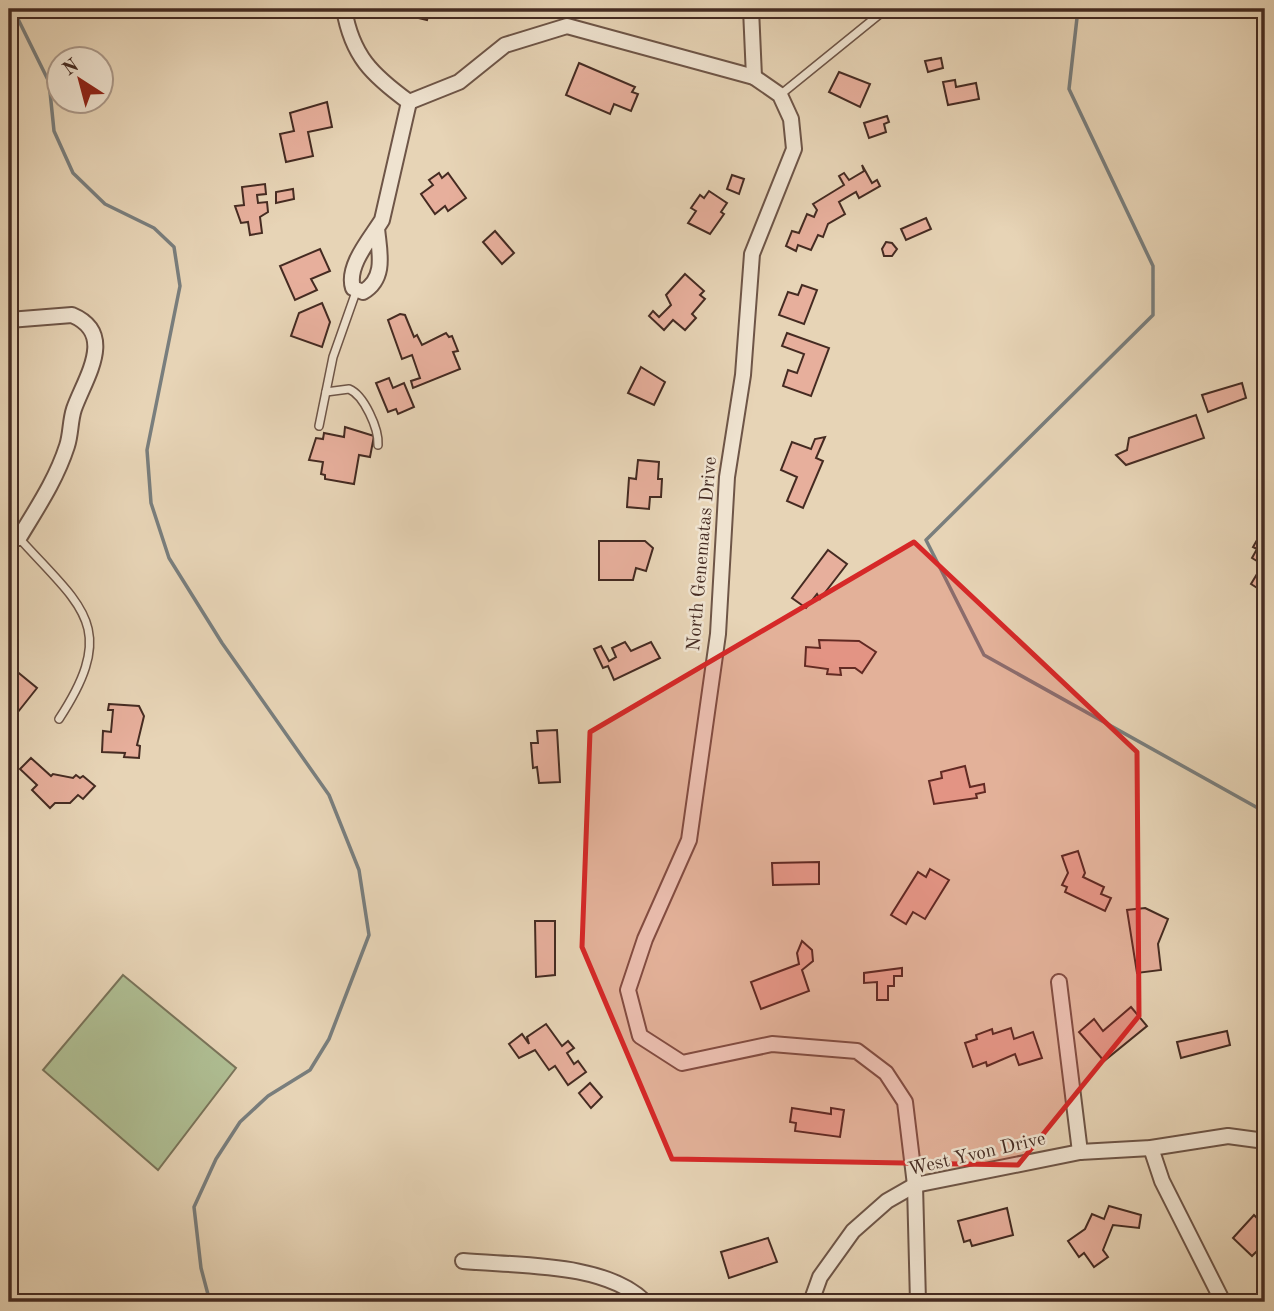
<svg xmlns="http://www.w3.org/2000/svg" width="1274" height="1311" font-family="'Old Standard TT',serif">
<style>
.green{fill:#afbe93;stroke:#7a745a;stroke-width:2}
.lines{fill:none;stroke-linecap:round;stroke-linejoin:round}
.stream{stroke:#797e7d;stroke-width:3.5}
.building{fill:#e7af9c;stroke:#452b22;stroke-width:2}
.lane-casing{stroke:#6e5547;stroke-width:10}
.street-casing{stroke:#6e5547;stroke-width:18}
.lane{stroke:#efe3d0;stroke-width:7}
.street{stroke:#efe3d0;stroke-width:14}
.marked{fill:#d62828;fill-opacity:0.2;stroke:#d62828;stroke-width:5;stroke-linejoin:round}
.labels{text-anchor:middle;dominant-baseline:central;stroke-width:5;stroke-linejoin:round;paint-order:stroke}
.street-label{font-size:19px;fill:#452b22;stroke:#efe3d0}
</style>
<rect width="100%" height="100%" fill="#e7d4b6"/>
<filter id="stains"><feTurbulence type="fractalNoise" baseFrequency=".00286" numOctaves="4"/><feColorMatrix values="0 0 0 0 .2 0 0 0 0 .09 0 0 0 0 .02 0 0 0 .5 -.17"/></filter>
<radialGradient id="worn" r=".72"><stop offset=".6" stop-color="#630" stop-opacity="0"/><stop offset="1" stop-color="#630" stop-opacity=".3"/></radialGradient>
<path class="green" d="M123,975l113,93 -78,102 -115,-100z"/>
<g class="lines">
<g class="stream">
<path d="M16,9l1,8 32,65 5,49 19,42 32,31 49,24 20,19 6,39 -33,164 4,53 18,55 53,85 107,152 30,75 10,65 -40,104 -19,31 -42,26 -28,26 -24,37 -22,48 7,61 9,34"/>
<path d="M1078,9l-9,80 84,177v49l-227,225 58,115 281,157"/>
</g>
</g>
<g class="building">
<path d="M412,9h18l-3,11 -17,-4z"/>
<path d="M941,58l2,10 -15,4 -3,-11z"/>
<path d="M579,63l56,24 -3,5 6,2 -7,17 -17,-7 -4,10 -44,-19z"/>
<path d="M839,72l31,12 -10,23 -31,-15z"/>
<path d="M955,80l1,7 20,-4 3,16 -31,6 -5,-23z"/>
<path d="M327,102l5,25 -24,5 5,24 -27,6 -6,-28 14,-3 -4,-18z"/>
<path d="M887,116l2,6 -5,2 2,8 -17,6 -5,-15z"/>
<path d="M862,165l10,18 5,-3 3,6 -21,12 -3,-6 -17,10 6,12 -17,10 -5,13 -5,-2 -7,15 -13,-5 -2,6 -10,-5 6,-15 7,2 8,-19 7,3 3,-7 -4,-6 31,-19 -5,-9 5,-3 5,7 15,-9z"/>
<path d="M439,173l3,5 6,-5 18,25 -18,13 -3,-5 -10,8 -14,-20 12,-9 -4,-5z"/>
<path d="M732,175l12,4 -5,15 -12,-5z"/>
<path d="M265,184l1,10 -9,1 1,8 9,-1 1,10 -8,5 2,16 -12,2 -2,-13 -7,1 -6,-17 9,-1 -2,-18z"/>
<path d="M293,189l1,10 -18,4v-11z"/>
<path d="M709,191l18,12 -6,9 3,2 -14,20 -22,-11 8,-12 -5,-3 9,-13 4,3z"/>
<path d="M926,218l5,11 -25,11 -5,-11z"/>
<path d="M495,231l19,22 -12,11 -19,-22z"/>
<path d="M886,242l6,1 5,6 -5,7h-8l-2,-7z"/>
<path d="M320,249l10,22 -19,8 6,11 -22,10 -15,-34z"/>
<path d="M685,274l19,17 -4,4 5,4 -13,15 4,4 -11,12 -12,-10 -9,10 -15,-14 4,-5 6,6 12,-12 -5,-10z"/>
<path d="M802,285l15,5 -13,34 -25,-9 9,-23 10,3z"/>
<path d="M322,303l8,19 -8,25 -31,-11 8,-23z"/>
<path d="M400,314l5,1 9,22 3,-2 5,10 24,-12 3,4 3,-1 6,15 -5,1 7,17 -47,19 -2,-7 9,-3 -8,-23 -10,4 -14,-39z"/>
<path d="M787,333l42,15 -18,48 -28,-10 5,-16 9,3 7,-19 -22,-8z"/>
<path d="M641,367l24,15 -11,23 -26,-12z"/>
<path d="M389,378l4,10 11,-5 10,24 -16,7 -2,-5 -8,3 -12,-29z"/>
<path d="M1242,383l4,15 -38,14 -6,-17z"/>
<path d="M1196,415l8,23 -78,27 -10,-10 11,-5 2,-12z"/>
<path d="M345,427l29,9 -4,21 -11,-2 -5,29 -29,-5v-4l-4,-1 2,-12 -14,-2 7,-22 7,1 1,-6 20,4z"/>
<path d="M825,437l-9,21 7,3 -20,47 -16,-7 10,-24 -16,-7 11,-28 19,7 4,-10z"/>
<path d="M638,460l21,2 -1,17h4l-1,18h-11l-1,12 -22,-2 2,-29 7,1z"/>
<path d="M1265,526v40l-13,-8 5,-9 -4,-2z"/>
<path d="M599,541h46l8,7 -7,23 -10,-3 -3,12h-34z"/>
<path d="M828,550l19,14 -27,35 -3,-5 -11,14 -14,-10z"/>
<path d="M1260,569l5,4v20l-14,-9z"/>
<path d="M819,640l40,1 17,11 -14,21 -7,-5h-15l1,7 -14,-1 1,-5 -23,-3 1,-19 14,1z"/>
<path d="M625,642l6,9 20,-9 9,16 -46,22 -6,-14 -5,2 -9,-19 7,-3 8,15 7,-4 -4,-9z"/>
<path d="M9,665l28,23 -27,34 -1,-2z"/>
<path d="M109,704l30,2 5,10 -7,29 3,1 -1,12 -15,-1 1,-4 -23,-1 1,-21 8,1 2,-22h-5z"/>
<path d="M557,730l3,52 -21,1 -2,-16 -4,1 -2,-25h7l-1,-12z"/>
<path d="M31,758l20,18 2,-2 20,4 3,-3 4,3 3,-2 12,10 -12,13 -5,-4 -8,8h-15l-5,5 -18,-18 5,-5 -17,-16z"/>
<path d="M965,766l5,21 14,-3 1,8 -9,2 1,4 -43,6 -5,-23 13,-3 -1,-6z"/>
<path d="M1078,851l7,22 -2,4 21,10 -3,7 10,4 -6,13 -40,-19 2,-5 -5,-2 6,-12 -6,-17z"/>
<path d="M819,862v22l-46,1 -1,-22z"/>
<path d="M930,869l19,11 -24,39 -12,-7 -7,12 -15,-9 27,-43 8,5z"/>
<path d="M1145,908l23,11 -10,25 3,26 -24,3 -10,-63z"/>
<path d="M535,921h20v54l-19,2z"/>
<path d="M802,941l10,9 1,11 -11,9 7,21 -48,18 -10,-27 48,-18 -2,-11z"/>
<path d="M902,968v8h-8v10h-6v14h-11v-18l-13,1v-10z"/>
<path d="M1131,1007l16,19 -43,35 -25,-29 15,-13 9,12z"/>
<path d="M546,1024l16,22 6,-5 6,7 -7,5 7,11 4,-3 8,11 -18,13 -13,-19 -6,4 -14,-20 -16,8 -10,-14 13,-10 7,10 -2,-7z"/>
<path d="M1011,1028l3,11 19,-7 9,26 -23,7 -4,-11 -28,12 -1,-4 -13,5 -8,-24 12,-4 -1,-4 16,-6 1,5z"/>
<path d="M1227,1031l3,14 -49,13 -4,-16z"/>
<path d="M590,1083l12,14 -11,11 -12,-15z"/>
<path d="M792,1108l39,6v-6l13,2 -4,27 -45,-6 1,-8 -6,-1z"/>
<path d="M1109,1206l32,9 -2,13 -26,-3 -10,25 5,7 -14,10 -10,-14 -5,4 -11,-16 17,-12 7,-15 12,5z"/>
<path d="M1007,1208l6,27 -41,11 -2,-6 -6,2 -6,-21z"/>
<path d="M1265,1214v34l-2,2 -3,-2 -8,8 -19,-18 21,-23 5,5z"/>
<path d="M768,1238l9,24 -48,16 -8,-26z"/>
</g>
<g class="lines">
<g class="lane-casing">
<g id="lane">
<path d="M780,95l106,-86"/>
<path d="M326,392l23,-3c15,6 30,40 29,56"/>
<path d="M319,426l14,-69 24,-68"/>
<path d="M9,547l10,-9c62,69 101,88 40,181"/>
</g>
</g>
<g class="street-casing">
<g id="street">
<path d="M344,9c8,47 28,66 65,93l50,-20 46,-37 62,-19 187,51 26,18 11,24 3,30 -42,105 -9,121 -16,102 -9,157 -29,206 -44,99 -17,51 12,46 42,27 90,-19 85,7 29,22 19,29 10,83 3,117"/>
<path d="M751,9l3,68"/>
<path d="M377,228c2,23 10,50 -14,64l-10,-4c-7,-22 18,-50 29,-68l27,-118"/>
<path d="M9,320l63,-5c45,19 13,63 2,94 -4,12 -3,25 -7,37 -11,34 -30,62 -48,92"/>
<path d="M1059,982l21,170"/>
<path d="M1151,1148l11,33 61,121"/>
<path d="M463,1261c54,5 142,1 182,41"/>
<path d="M811,1302l9,-25 33,-46 34,-30 28,-16 165,-33 71,-4 77,-12 37,5"/>
</g>
</g>
<use href="#lane" class="lane"/>
<use href="#street" class="street"/>
</g>
<path class="marked" d="M914,542l223,210 2,264 -121,149 -346,-6 -90,-212 8,-215z"/>
<g class="labels">
<g class="street-label">
<text transform="translate(703 554) rotate(-85)">North Genematas Drive</text>
<text transform="translate(977 1155) rotate(-13)">West Yvon Drive</text>
</g>
</g>
<rect width="1274" height="1311" fill="none" stroke="#e7d4b6" stroke-width="35"/>
<rect x="10" y="10" width="1253" height="1290" fill="none" stroke="#452b22" stroke-width="3.5"/>
<rect x="18" y="18" width="1239" height="1276" fill="none" stroke="#452b22" stroke-width="2"/>
<g transform="translate(80 80) rotate(324)"><circle r="33" fill="#efe3d0" stroke="#ab998a" stroke-width="2"/>
<path d="M0-5L12 26L0 18L-12 26Z" fill="#8f2418"/>
<text y="-10" font-size="19" font-weight="bold" text-anchor="middle" fill="#452b22">N</text>
</g>
<rect width="100%" height="100%" filter="url(#stains)"/>
<rect width="100%" height="100%" fill="url(#worn)"/>
</svg>
